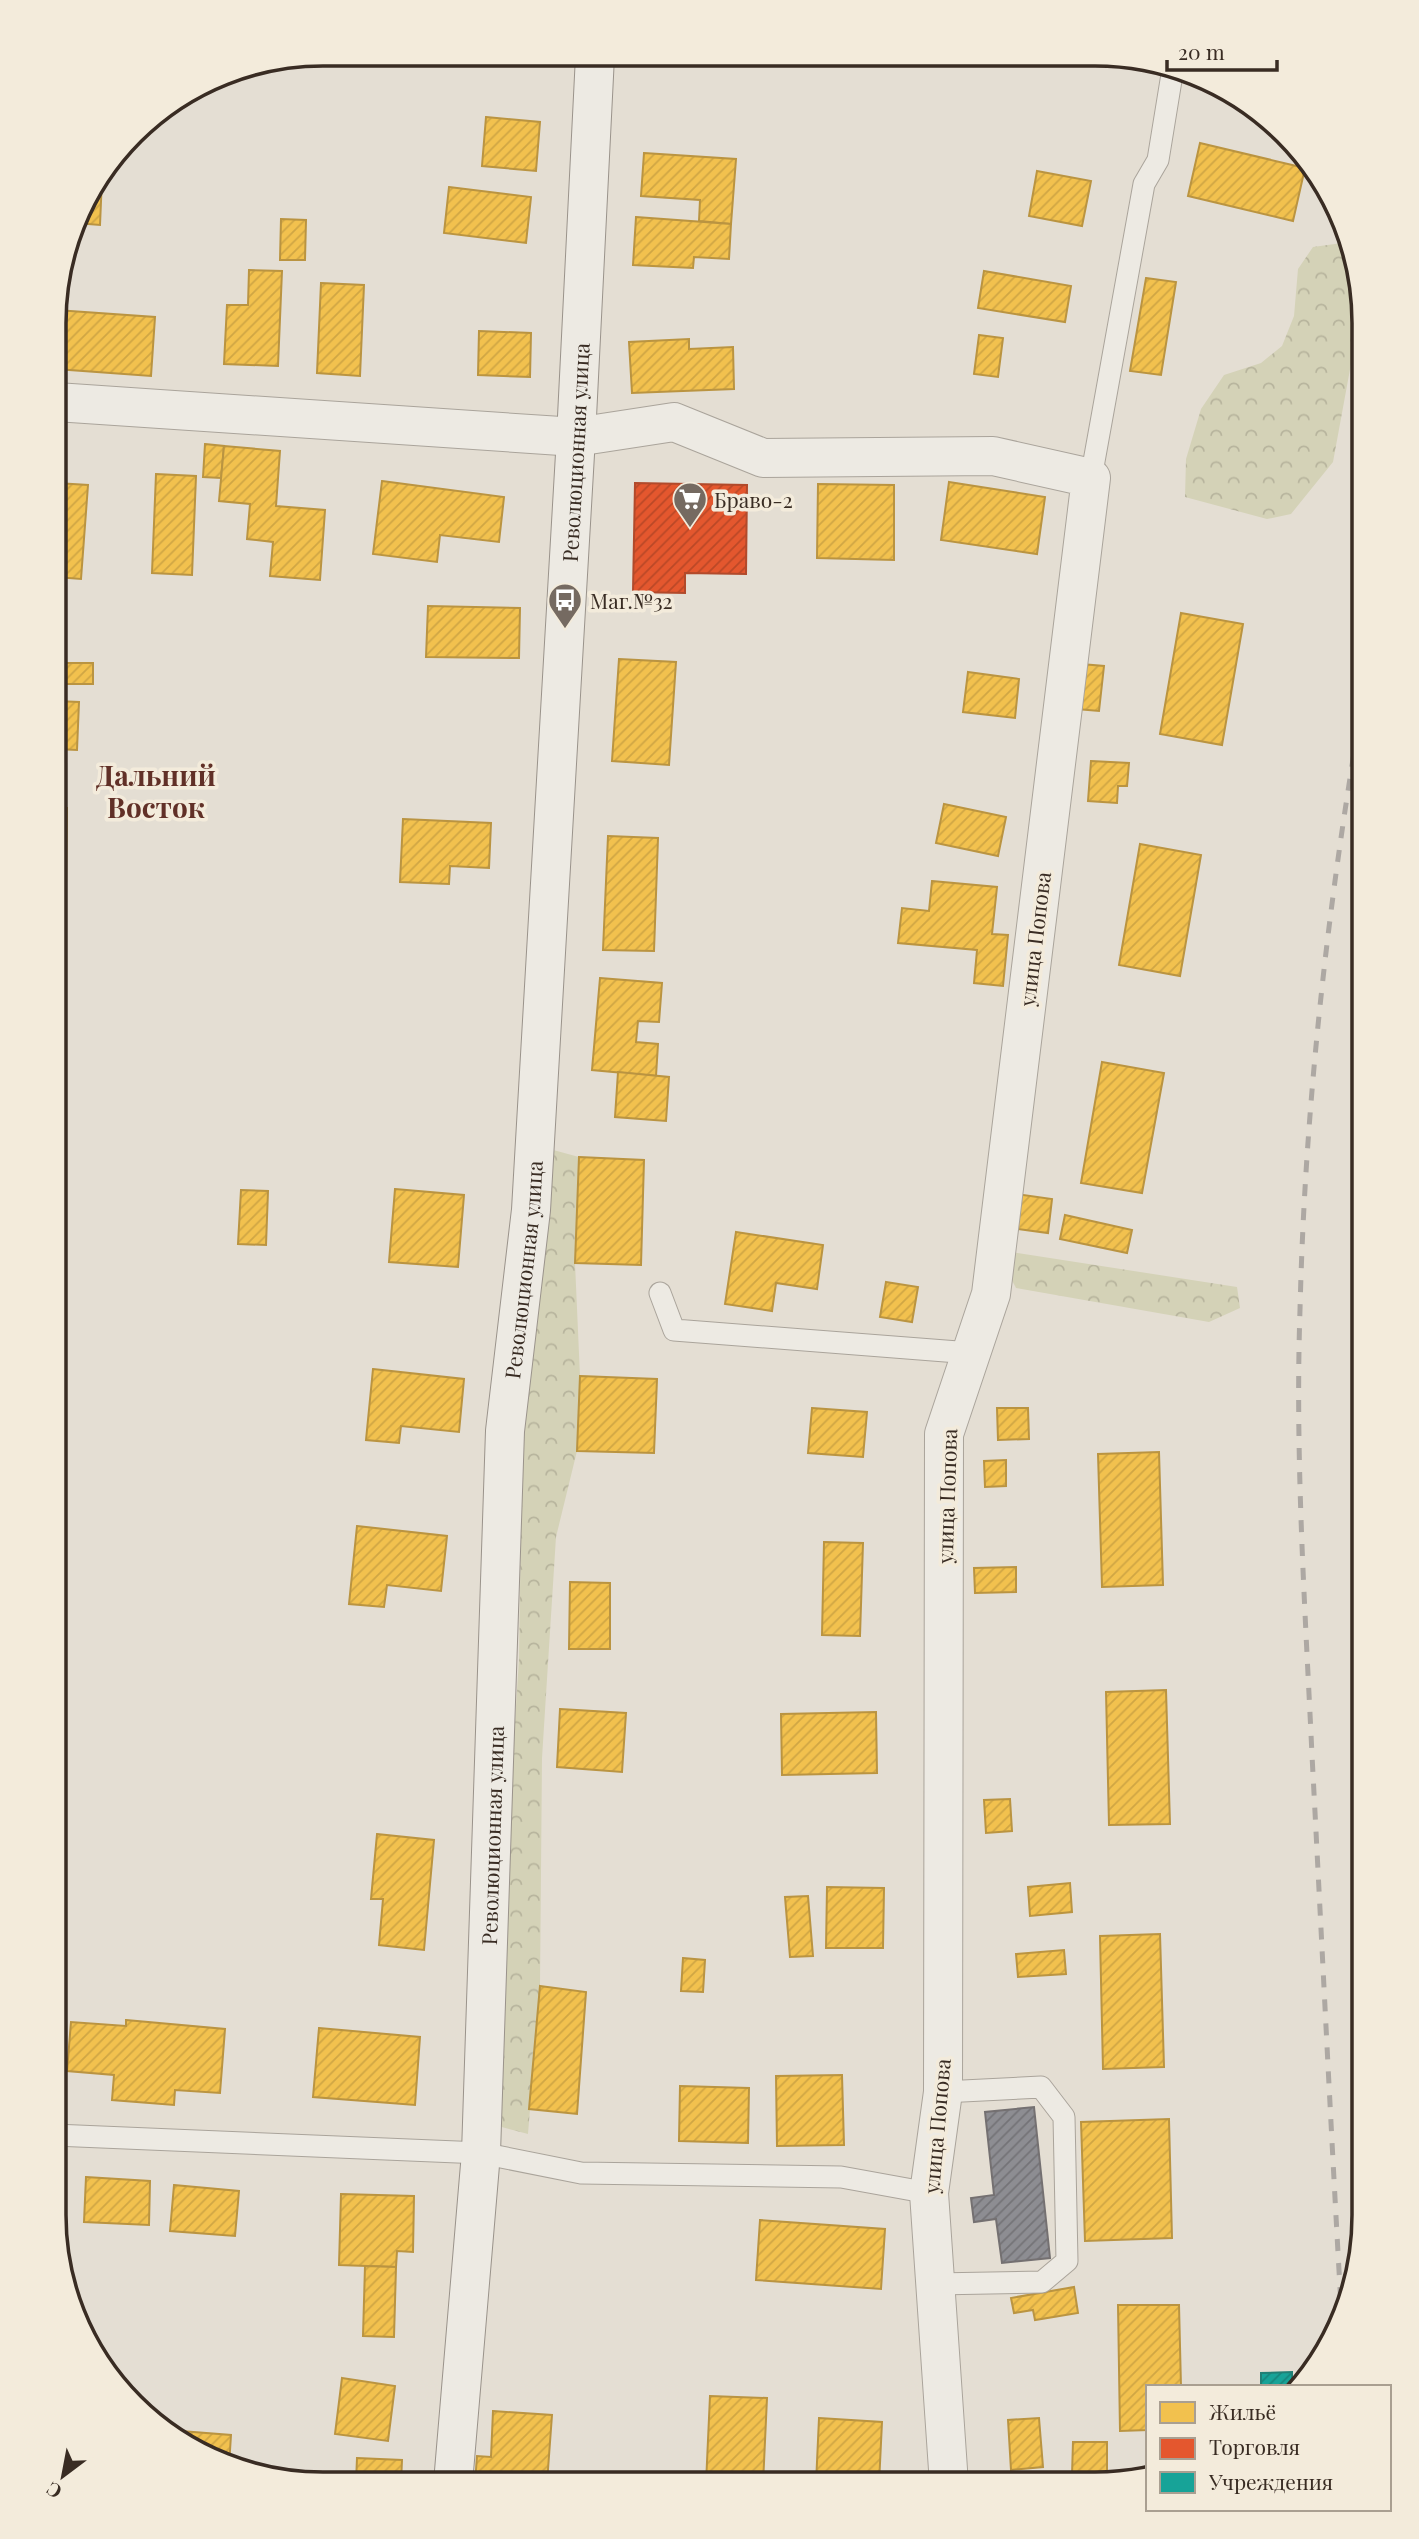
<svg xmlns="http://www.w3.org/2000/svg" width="1419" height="2539" font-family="'Playfair Display',serif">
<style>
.forest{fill:url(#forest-crowns)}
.homes{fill:url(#homes-hatch);stroke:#ba9441;stroke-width:2}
.shops{fill:url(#shops-hatch);stroke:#b14a2b;stroke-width:2}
.public{fill:url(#public-hatch);stroke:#217f75;stroke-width:2}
.industry{fill:url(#industry-hatch);stroke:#747071;stroke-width:2}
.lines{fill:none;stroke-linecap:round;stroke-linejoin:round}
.lane-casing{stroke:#aaa49b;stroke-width:23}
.street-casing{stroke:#aaa49b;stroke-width:40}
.secondary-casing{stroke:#9a938b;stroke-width:40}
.lane{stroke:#edeae3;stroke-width:21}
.street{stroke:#edeae3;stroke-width:38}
.secondary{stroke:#edeae3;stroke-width:38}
.rail{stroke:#ada8a3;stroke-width:5;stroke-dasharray:12 12;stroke-linecap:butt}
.labels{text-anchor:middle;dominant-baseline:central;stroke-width:7;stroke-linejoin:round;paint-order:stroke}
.street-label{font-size:21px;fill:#392c23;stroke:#f3ebdb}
.poi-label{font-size:21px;fill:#392c23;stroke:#f3ebdb;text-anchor:start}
.district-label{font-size:28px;font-weight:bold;fill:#613027;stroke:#f3ebdb}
.rim{fill:none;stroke:#392c23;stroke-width:3.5}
</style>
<defs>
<pattern id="forest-crowns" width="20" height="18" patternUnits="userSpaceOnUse" patternTransform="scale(1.75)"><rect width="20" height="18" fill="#d4d2b7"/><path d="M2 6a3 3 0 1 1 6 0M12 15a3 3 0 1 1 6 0" fill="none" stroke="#b7b49d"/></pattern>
<pattern id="homes-hatch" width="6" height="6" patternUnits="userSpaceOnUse" patternTransform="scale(1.75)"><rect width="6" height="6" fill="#f2c14e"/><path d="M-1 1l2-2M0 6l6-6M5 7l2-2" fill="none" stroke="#d0a644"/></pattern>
<pattern id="shops-hatch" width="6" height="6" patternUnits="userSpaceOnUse" patternTransform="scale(1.75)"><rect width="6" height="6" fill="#e4572e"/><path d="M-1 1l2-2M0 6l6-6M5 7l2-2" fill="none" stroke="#ba4827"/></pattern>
<pattern id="public-hatch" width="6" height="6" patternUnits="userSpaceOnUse" patternTransform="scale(1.75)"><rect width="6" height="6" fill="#17a398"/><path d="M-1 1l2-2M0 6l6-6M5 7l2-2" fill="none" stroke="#16857c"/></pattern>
<pattern id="industry-hatch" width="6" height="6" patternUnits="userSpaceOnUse" patternTransform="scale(1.75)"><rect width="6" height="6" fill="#8d8d92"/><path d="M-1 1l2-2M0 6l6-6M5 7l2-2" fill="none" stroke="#747377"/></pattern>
</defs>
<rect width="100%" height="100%" fill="#e4ded3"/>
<g class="forest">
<path d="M1342,243l11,7 9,54 -29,158 -42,52 -24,5 -82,-22 1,-38 15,-50 23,-34 37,-12 21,-17 12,-30 4,-47 15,-22z"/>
<path d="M546,1148l33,9 -4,106 5,113 -3,75 -21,86 -14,221 -2,228 -12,148 -30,-8 7,-247 14,-220 3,-211z"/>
<path d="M1011,1252l226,35 3,21 -31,14 -193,-34 -9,-17z"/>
</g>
<g class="homes">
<path d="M486,117l54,5 -4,49 -54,-5z"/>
<path d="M1200,143l105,25 -12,53 -105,-25z"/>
<path d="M644,153l92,6 -5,65 -32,-3 1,-21 -59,-4z"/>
<path d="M1037,171l54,10 -9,45 -53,-10z"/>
<path d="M102,178l-2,47 -24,-2 6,-19z"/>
<path d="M449,187l82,10 -5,46 -82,-10z"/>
<path d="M636,217l95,7 -2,35 -35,-2 -1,11 -60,-3z"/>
<path d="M281,219l25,1 -1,40h-25z"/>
<path d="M249,270l33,1 -4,95 -54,-2 3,-59h21z"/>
<path d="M984,271l87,15 -6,36 -87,-14z"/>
<path d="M1146,278l30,4 -15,93 -31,-4z"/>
<path d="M321,283l43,2 -4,91 -43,-3z"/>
<path d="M56,310l99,7 -4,59 -95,-7z"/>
<path d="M479,331l52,2 -1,44 -52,-2z"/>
<path d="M979,335l24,3 -5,39 -24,-3z"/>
<path d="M689,339v10l44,-2 1,42 -102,4 -3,-51z"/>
<path d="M205,444l19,2 -3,32 -18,-1z"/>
<path d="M224,446l56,5 -4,55 49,4 -5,70 -50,-4 3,-34 -26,-3 3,-35 -31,-3z"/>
<path d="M156,474l40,2 -4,99 -40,-2z"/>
<path d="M382,481l122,16 -5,45 -59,-7 -3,27 -64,-8z"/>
<path d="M949,482l96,15 -8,57 -96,-14z"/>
<path d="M56,483l32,2 -7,94 -25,-2z"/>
<path d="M818,484l76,1v75l-77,-2z"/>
<path d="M428,606l92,2 -1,50 -93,-1z"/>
<path d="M1181,613l62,11 -21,121 -62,-11z"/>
<path d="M619,659l57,3 -7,103 -57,-4z"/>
<rect x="63" y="663" width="30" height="21"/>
<path d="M1081,664l23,2 -5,45 -22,-2z"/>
<path d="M968,672l51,7 -4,39 -52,-6z"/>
<path d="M56,701l23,1 -2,48 -21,-1z"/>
<path d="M1091,761l38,2 -2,23h-9l-1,17 -29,-2z"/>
<path d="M944,804l62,13 -8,39 -62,-13z"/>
<path d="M56,808h11l-1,76h-10z"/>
<path d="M403,819l88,4 -2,45 -39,-2 -1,18 -49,-2z"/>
<path d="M608,836l50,2 -4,113 -51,-1z"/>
<path d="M1140,844l61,11 -21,121 -61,-11z"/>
<path d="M932,881l65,6 -5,47 16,1 -5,51 -29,-3 3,-33 -79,-7 4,-35 27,3z"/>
<path d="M600,978l62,5 -3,39 -21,-1 -2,21 22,2 -2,32 -64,-6z"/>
<path d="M1102,1062l62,11 -22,120 -61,-10z"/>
<path d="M618,1072l51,5 -3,44 -51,-4z"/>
<path d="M579,1157l65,3 -3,105 -66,-2z"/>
<path d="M395,1189l69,6 -6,72 -69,-5z"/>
<path d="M241,1190l27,1 -2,54 -28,-1z"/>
<path d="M1016,1194l36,5 -4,34 -37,-5z"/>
<path d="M1065,1215l67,15 -5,23 -67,-14z"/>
<path d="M736,1232l87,13 -6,44 -41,-6 -4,28 -47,-7z"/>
<path d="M886,1282l32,5 -6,35 -32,-5z"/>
<path d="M373,1369l91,10 -5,53 -58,-6 -2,17 -33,-3z"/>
<path d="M580,1376l77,3 -3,74 -77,-2z"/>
<path d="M812,1408l55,4 -4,45 -55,-4z"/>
<path d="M997,1408h31l1,31 -31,1z"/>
<path d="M1159,1452l4,133 -61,2 -4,-133z"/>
<path d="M1006,1460v26l-21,1 -1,-26z"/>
<path d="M357,1526l90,10 -6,55 -54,-6 -3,22 -35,-3z"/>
<path d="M824,1542l39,1 -3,93 -38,-1z"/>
<path d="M1016,1567v25l-41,1 -1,-25z"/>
<path d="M570,1582l40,1v66h-41z"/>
<path d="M1166,1690l4,134 -61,1 -3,-133z"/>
<path d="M560,1709l66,4 -4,59 -65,-5z"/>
<path d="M876,1712l1,61 -95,2 -1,-61z"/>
<path d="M1010,1799l2,32 -26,2 -2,-33z"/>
<path d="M377,1834l57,6 -10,110 -45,-5 4,-46h-12z"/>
<path d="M1070,1883l2,29 -42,4 -2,-29z"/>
<path d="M827,1887l57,1 -1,60h-57z"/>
<path d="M808,1896l5,60 -23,1 -5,-60z"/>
<path d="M1160,1934l4,133 -61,2 -3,-133z"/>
<path d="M1064,1950l2,24 -48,3 -2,-23z"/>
<path d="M683,1958l22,2 -2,32 -22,-1z"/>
<path d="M540,1986l46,6 -9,122 -48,-5z"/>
<path d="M126,2020l99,9 -5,64 -45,-3 -1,15 -62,-5 2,-25 -47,-4 4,-49 55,4z"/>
<path d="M319,2028l101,9 -5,68 -102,-8z"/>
<path d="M842,2075l2,70 -67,1 -1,-70z"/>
<path d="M680,2086l69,2 -1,55 -69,-2z"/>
<path d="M1169,2119l3,119 -87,3 -4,-119z"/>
<path d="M86,2177l64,4 -1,44 -65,-3z"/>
<path d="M174,2185l65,6 -4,45 -65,-5z"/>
<path d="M341,2194l73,2 -1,56 -16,-1 -1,16 -57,-2z"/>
<path d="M760,2220l125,9 -4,60 -125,-9z"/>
<path d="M365,2266l31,1 -2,70 -31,-1z"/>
<path d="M1074,2287l4,26 -43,7 -2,-10 -19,3 -3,-15z"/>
<path d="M1118,2305h61l2,82h-33v43l-28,1z"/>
<path d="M342,2378l53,8 -7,55 -53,-7z"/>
<path d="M710,2396l57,2 -4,86h-57z"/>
<path d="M493,2411l59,4 -5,68h-72l2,-27 14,1z"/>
<path d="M819,2418l63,4 -3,62h-63z"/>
<path d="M1039,2418l4,49 -32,3 -3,-50z"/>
<path d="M168,2430l63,5 -2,31 -9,-2 -52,-30z"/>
<path d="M1073,2442h34v32l-35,1z"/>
<path d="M357,2458l45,2 -1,23h-45z"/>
</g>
<path class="shops" d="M635,483l112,2 -1,89 -61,-1v20l-52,-1z"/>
<path class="public" d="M1292,2372v15h-31v-14z"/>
<path class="industry" d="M1034,2107l16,151 -48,5 -6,-44 -22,3 -3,-24 23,-3 -9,-83z"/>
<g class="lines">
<g class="lane-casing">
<g id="lane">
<path d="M1091,478l53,-294 14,-24 15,-92"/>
<path d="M660,1293l14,37 297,23"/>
<path d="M54,2135l427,18 100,20 260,4 88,16"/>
<path d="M935,2284l107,-2 25,-21 -3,-144 -23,-30 -98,5"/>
</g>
</g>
<g class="street-casing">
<path id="street" d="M56,402l520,35 98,-15 89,36 230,-2 98,22 -100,816 -47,140 -1,658 -14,101 20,291"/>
</g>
<g class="secondary-casing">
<g id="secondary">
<path id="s1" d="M453,2483l28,-330 24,-722 26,-221 45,-773 19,-381"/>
</g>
</g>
<use href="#lane" class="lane"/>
<use href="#street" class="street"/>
<use href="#secondary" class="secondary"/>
<path class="rail" d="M1342,2323c-11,-190 -20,-379 -30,-568 -7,-149 -17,-297 -12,-445 5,-208 29,-417 65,-622"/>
</g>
<defs>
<g id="supermarket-pin" transform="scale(1.75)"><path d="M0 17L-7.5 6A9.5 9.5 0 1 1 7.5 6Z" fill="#756a61" stroke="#f3ebdb"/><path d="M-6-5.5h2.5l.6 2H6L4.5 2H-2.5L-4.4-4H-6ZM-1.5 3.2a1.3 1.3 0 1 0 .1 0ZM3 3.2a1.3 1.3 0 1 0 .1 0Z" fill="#fff"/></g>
<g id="bus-pin" transform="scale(1.75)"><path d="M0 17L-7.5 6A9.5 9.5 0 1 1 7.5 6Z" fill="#756a61" stroke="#f3ebdb"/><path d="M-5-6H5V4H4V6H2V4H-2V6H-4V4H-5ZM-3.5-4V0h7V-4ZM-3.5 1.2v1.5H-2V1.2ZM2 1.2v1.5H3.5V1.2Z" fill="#fff"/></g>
</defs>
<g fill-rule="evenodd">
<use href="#supermarket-pin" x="690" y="499"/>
<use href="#bus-pin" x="565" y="600"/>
</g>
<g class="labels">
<g class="street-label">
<text stroke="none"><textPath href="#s1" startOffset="2035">Революционная улица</textPath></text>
<text transform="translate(1034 939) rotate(-83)">улица Попова</text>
<text stroke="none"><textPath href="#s1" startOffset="1216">Революционная улица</textPath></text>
<text transform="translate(946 1496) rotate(-88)">улица Попова</text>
<text stroke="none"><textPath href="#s1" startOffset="649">Революционная улица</textPath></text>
<text transform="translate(936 2126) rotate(-85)">улица Попова</text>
</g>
<g class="poi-label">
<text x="714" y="499">Браво-2</text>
<text x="590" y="600">Маг.№32</text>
</g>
<g class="district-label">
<text x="156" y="774">Дальний<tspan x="156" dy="32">Восток</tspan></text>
</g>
</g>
<path d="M0 0H1419V2539H0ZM323 66H1095A257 257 0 0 1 1352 323V2215A257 257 0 0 1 1095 2472H323A257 257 0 0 1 66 2215V323A257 257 0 0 1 323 66Z" fill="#f3ebdb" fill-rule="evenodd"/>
<path class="rim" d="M323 66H1095A257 257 0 0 1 1352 323V2215A257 257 0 0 1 1095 2472H323A257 257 0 0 1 66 2215V323A257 257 0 0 1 323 66Z"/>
<rect x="1146" y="2385" width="245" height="126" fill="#f3ebdb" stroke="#a99f91" stroke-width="2"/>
<rect x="1160" y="2402" width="35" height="21" fill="#f2c14e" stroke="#a99f91" stroke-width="2"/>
<text x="1209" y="2420" font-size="21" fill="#392c23">Жильё</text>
<rect x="1160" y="2438" width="35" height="21" fill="#e4572e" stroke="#a99f91" stroke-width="2"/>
<text x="1209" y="2455" font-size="21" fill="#392c23">Торговля</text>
<rect x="1160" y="2472" width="35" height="21" fill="#17a398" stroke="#a99f91" stroke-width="2"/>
<text x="1209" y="2490" font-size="21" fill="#392c23">Учреждения</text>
<g transform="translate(63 2476) rotate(212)" stroke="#f3ebdb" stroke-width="5" paint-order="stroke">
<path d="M0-5L12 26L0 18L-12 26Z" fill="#392c23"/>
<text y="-10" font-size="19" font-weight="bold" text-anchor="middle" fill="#392c23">С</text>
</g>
<path d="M1167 60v10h110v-10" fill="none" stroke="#392c23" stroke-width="3.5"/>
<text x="1178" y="60" font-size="21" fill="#392c23" stroke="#f3ebdb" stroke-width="5" paint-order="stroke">20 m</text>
</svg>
